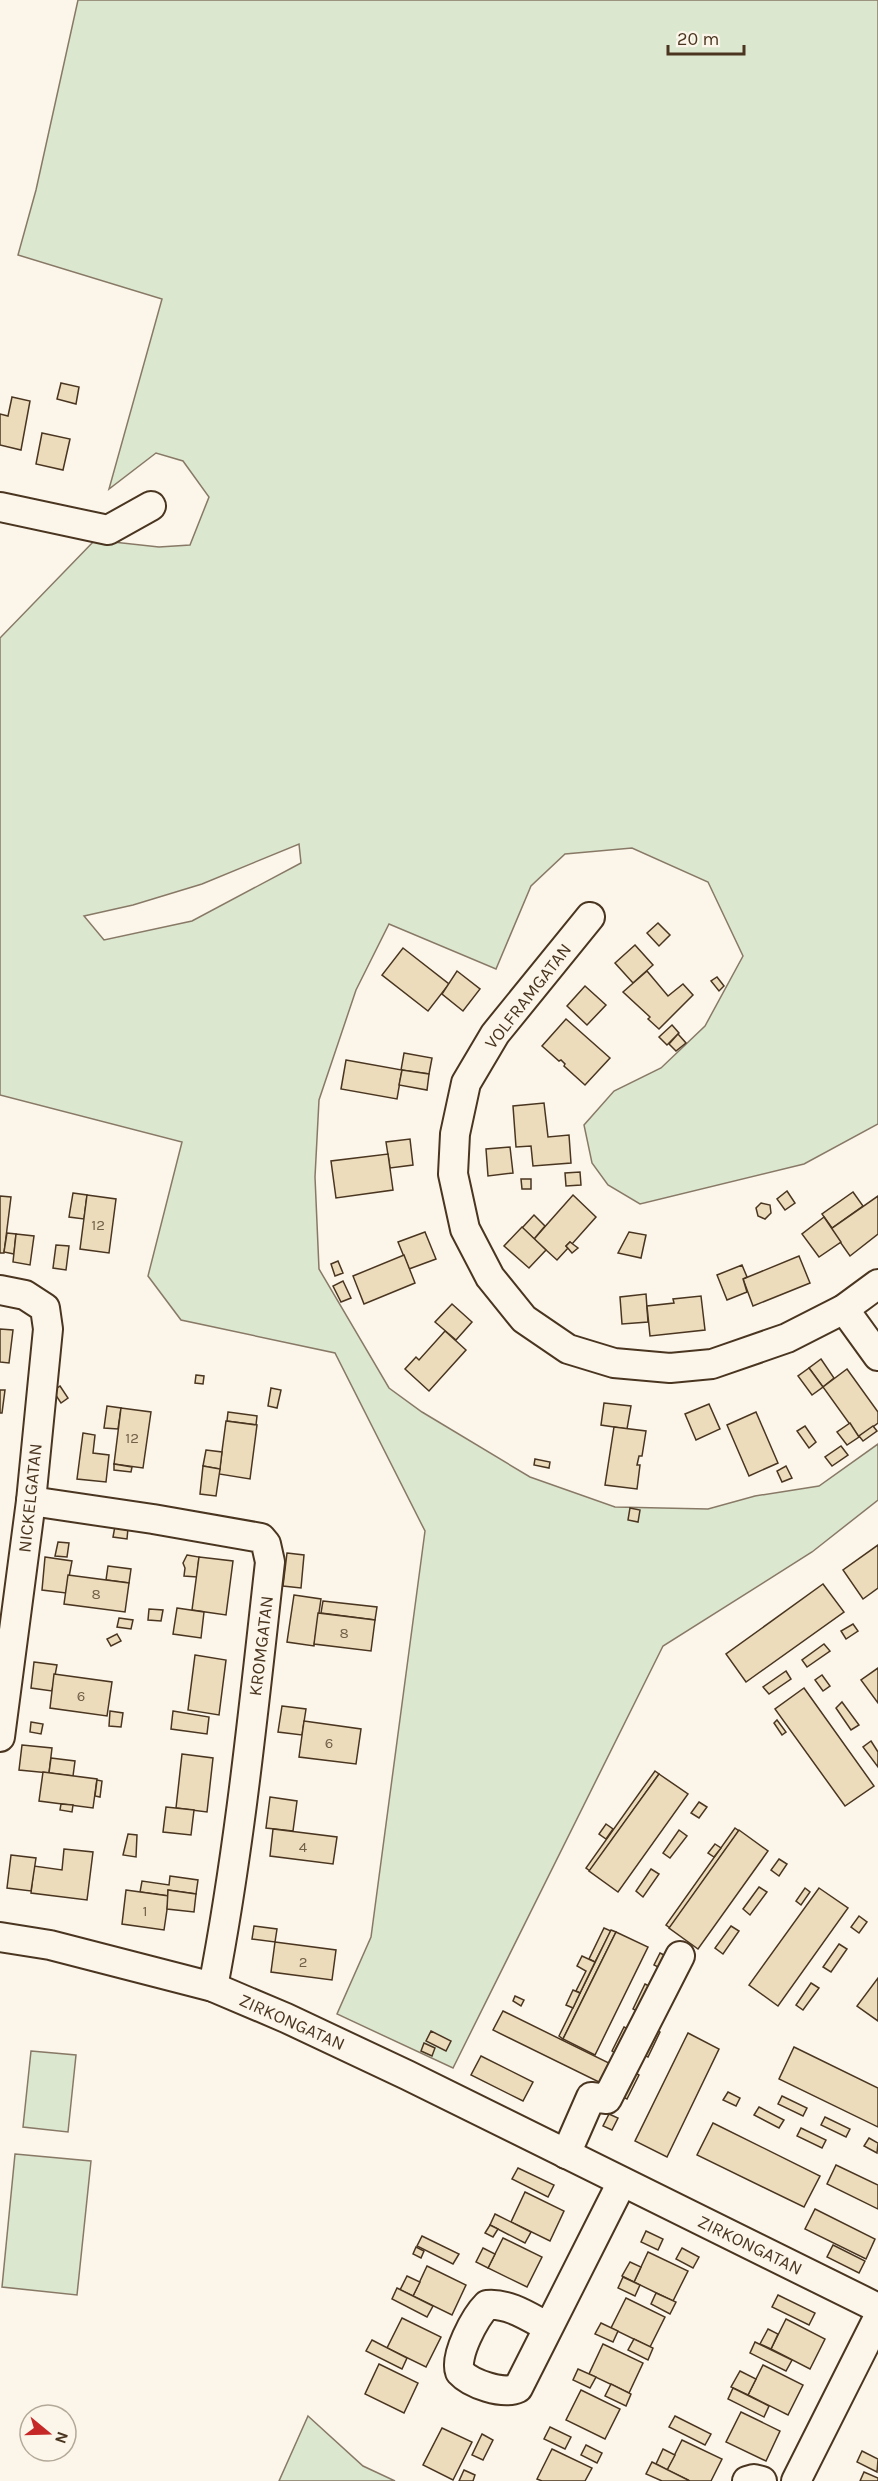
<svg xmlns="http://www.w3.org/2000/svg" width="878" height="2481" font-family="Karla,sans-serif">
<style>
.green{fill:#dce7d0;stroke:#887966;stroke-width:1.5;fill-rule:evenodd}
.building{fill:#ecdcbc;stroke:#4a3520;stroke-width:1.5}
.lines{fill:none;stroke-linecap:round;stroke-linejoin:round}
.minor-casing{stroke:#4a3520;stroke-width:32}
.minor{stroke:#fbf6e9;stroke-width:28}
.labels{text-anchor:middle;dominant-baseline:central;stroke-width:4.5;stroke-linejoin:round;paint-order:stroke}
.number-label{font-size:15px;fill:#725f47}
.street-label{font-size:18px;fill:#4a3520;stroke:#fbf6e9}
</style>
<rect width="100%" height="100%" fill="#fbf6e9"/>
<g class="green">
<path d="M78,0h800v1124l-74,40 -164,40 -32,-19 -16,-22 -8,-38 30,-34 47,-23 44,-42 38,-70 -35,-74 -76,-34 -67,6 -34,32 -35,83 -107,-45 -33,66 -37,110 -4,77 4,92 70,119 33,24 108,65 85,30 93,2 47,-13 64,-10 59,-42v56l-66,52 -149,94 -210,422 -116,-54 34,-77 54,-406 -90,-178 -154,-33 -33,-44 34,-134 -182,-47v-457l95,-98 64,7 31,-2 19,-48 -26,-36 -27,-8 -47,36 53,-190 -144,-44 18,-65zM299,844l2,19 -109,58 -88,19 -20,-24 49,-11 69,-21z"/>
<path d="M31,2051l45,4 -8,77 -45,-5z"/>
<path d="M15,2154l76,7 -14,134 -75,-8z"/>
<path d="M308,2416l55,50 32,15h-116z"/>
</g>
<g class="building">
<path d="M61,383l18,4 -3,17 -19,-5z"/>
<path d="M12,397l18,4 -9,49 -21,-5v-31l8,2z"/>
<path d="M42,433l28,6 -7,31 -27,-6z"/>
<path d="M658,923l12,12 -11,11 -12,-13z"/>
<path d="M635,945l18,20 -20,18 -18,-20z"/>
<path d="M403,948l46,36 -21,27 -46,-36z"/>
<path d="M457,971l23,18 -17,22 -21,-17z"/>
<path d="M647,971l21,25 15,-12 10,11 -34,34 -11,-10 2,-2 -27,-25z"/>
<path d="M717,977l7,9 -5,5 -8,-10z"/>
<path d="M585,986l21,19 -19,20 -20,-19z"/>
<path d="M566,1019l44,39 -25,27 -21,-19 1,-2 -4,-4 -2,1 -17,-15z"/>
<path d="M672,1025l7,8 -12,12 -8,-8z"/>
<path d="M678,1034l8,9 -10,8 -7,-7z"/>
<path d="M404,1053l28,5 -3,16 -28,-4z"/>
<path d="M346,1060l56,10 -5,29 -56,-10z"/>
<path d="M402,1070l27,4 -2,16 -28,-5z"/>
<path d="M544,1103l4,34 21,-2 2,28 -38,3 -2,-20 -15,1 -3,-41z"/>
<path d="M410,1139l3,26 -23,3 -4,-26z"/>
<path d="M510,1147l3,26 -25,3 -2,-27z"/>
<path d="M388,1154l5,36 -57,8 -5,-37z"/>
<path d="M580,1172l1,13 -15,1 -1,-13z"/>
<path d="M521,1179h10v10h-9z"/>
<path d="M787,1191l8,12 -10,7 -8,-11z"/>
<path d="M853,1192l10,14 -31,22 -10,-14z"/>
<path d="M73,1193l14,2 -3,24 -15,-2z"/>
<path d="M87,1195l29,4 -7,54 -29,-4z"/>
<path d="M573,1195l23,22 -24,27 -2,-2 -4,4 2,2 -11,12 -23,-21z"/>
<path d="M0,1196l11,1 -7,56h-4z"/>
<path d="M878,1196v38l-28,22 -19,-27z"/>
<path d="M761,1203l9,2 1,8 -6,6 -7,-3 -2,-8z"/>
<path d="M534,1215l11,11 -11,13 -12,-11z"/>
<path d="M824,1217l17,25 -22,15 -17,-23z"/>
<path d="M522,1227l24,23 -17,18 -25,-22z"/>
<path d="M425,1232l11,27 -27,10 -11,-27z"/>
<path d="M629,1232l17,3 -5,23 -23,-5z"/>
<path d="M7,1233l9,1 -2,20 -10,-2z"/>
<path d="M16,1234l18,2 -4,29 -17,-3z"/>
<path d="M570,1242l8,6 -6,5 -6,-7z"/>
<path d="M56,1245l13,1 -3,24 -13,-2z"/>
<path d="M404,1255l11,28 -51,21 -11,-28z"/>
<path d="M799,1256l11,27 -57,23 -10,-27z"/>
<path d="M338,1261l5,12 -8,3 -4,-12z"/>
<path d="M742,1265l5,12 -4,2 4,13 -20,8 -10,-25z"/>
<path d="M343,1281l8,17 -10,4 -8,-16z"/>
<path d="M646,1294l2,28 -26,2 -2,-27z"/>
<path d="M701,1296l4,34 -55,6 -3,-30 27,-3 -1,-4z"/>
<path d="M452,1304l20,18 -16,18 -21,-18z"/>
<path d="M0,1329l13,1 -4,33 -9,-1z"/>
<path d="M445,1331l21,19 -37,41 -24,-22 11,-12 3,3z"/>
<path d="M821,1359l13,19 -11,9 -14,-19z"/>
<path d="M809,1368l14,19 -11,8 -14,-19z"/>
<path d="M847,1369l31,43v11l-19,14 -36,-50z"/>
<path d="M196,1375l8,1 -1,8 -8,-1z"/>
<path d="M60,1386l8,12 -7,5 -8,-12z"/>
<path d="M271,1388l10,2 -4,18 -9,-2z"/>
<path d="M0,1390h5l-3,23h-2z"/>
<path d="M604,1403l27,3 -4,23 -26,-4z"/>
<path d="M709,1404l11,25 -24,11 -11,-26z"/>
<path d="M107,1406l14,2 -3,21 -14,-1z"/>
<path d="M121,1408l30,4 -8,56 -29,-4z"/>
<path d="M228,1412l29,4 -1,9 -29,-4z"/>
<path d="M756,1412l22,51 -29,13 -22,-51z"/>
<path d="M226,1421l31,4 -7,54 -31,-5z"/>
<path d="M850,1423l9,14 -12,8 -10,-13z"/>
<path d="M805,1426l11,16 -7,6 -12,-17z"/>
<path d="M873,1426l4,5 -14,10 -4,-5z"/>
<path d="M614,1427l32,4 -4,25h-3l-2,9h3l-3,24 -32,-4z"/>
<path d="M83,1433l12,2 -2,18 16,2 -3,27 -29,-3z"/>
<path d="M841,1446l7,9 -16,11 -7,-9z"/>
<path d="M206,1450l16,2 -2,17 -17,-3z"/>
<path d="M535,1459l15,3 -1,6 -15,-3z"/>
<path d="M114,1464l18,3 -1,5 -17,-2z"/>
<path d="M203,1466l17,3 -4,27 -16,-2z"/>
<path d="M786,1466l6,12 -10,4 -5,-11z"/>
<path d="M630,1508l10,2 -2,12 -10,-2z"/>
<path d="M115,1526l13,2 -1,11 -14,-2z"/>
<path d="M58,1542l11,1 -2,14 -12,-1z"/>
<path d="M878,1545v43l-15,11 -20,-29z"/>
<path d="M287,1553l17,2 -3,33 -18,-2z"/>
<path d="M187,1555l12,2 -2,20 -13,-1 1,-8 -2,-5z"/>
<path d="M45,1557l27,4 -6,32 -24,-3z"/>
<path d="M199,1557l34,4 -7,54 -34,-5z"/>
<path d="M108,1566l23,3 -2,14 -23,-3z"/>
<path d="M68,1575l61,8 -4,29 -61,-8z"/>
<path d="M823,1584l21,28 -98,70 -20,-28z"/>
<path d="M294,1595l27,4 -7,47 -27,-4z"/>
<path d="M323,1601l54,6 -2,13 -54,-7z"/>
<path d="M177,1608l27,4 -3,26 -28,-4z"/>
<path d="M149,1609l14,1 -2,11 -13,-1z"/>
<path d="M318,1613l57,7 -4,31 -57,-7z"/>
<path d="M119,1618l14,2 -2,9 -14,-2z"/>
<path d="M853,1624l5,7 -12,8 -5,-8z"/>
<path d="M117,1634l4,7 -10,5 -4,-7z"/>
<path d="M824,1644l6,7 -23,16 -5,-7z"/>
<path d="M195,1655l31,5 -7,55 -31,-5z"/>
<path d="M34,1662l23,3 -5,26 -21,-3z"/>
<path d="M878,1668v35l-17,-23z"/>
<path d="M786,1671l5,8 -22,15 -6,-7z"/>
<path d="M54,1674l58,8 -5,34 -57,-8z"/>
<path d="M822,1675l8,11 -7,5 -8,-11z"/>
<path d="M804,1688l70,98 -29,20 -70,-97z"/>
<path d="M842,1702l17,23 -8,5 -15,-22z"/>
<path d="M282,1706l24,3 -4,26 -24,-3z"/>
<path d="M110,1711l13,2 -2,14 -12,-1z"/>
<path d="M173,1711l36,6 -2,17 -36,-5z"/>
<path d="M777,1720l9,12 -4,3 -8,-12z"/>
<path d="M304,1721l57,8 -5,35 -57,-7z"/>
<path d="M31,1722l12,2 -2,10 -11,-2z"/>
<path d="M871,1741l7,11v15l-15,-20z"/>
<path d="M22,1745l30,3 -3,25 -30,-3z"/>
<path d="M182,1754l31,4 -6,54 -31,-4z"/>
<path d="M51,1758l24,3 -2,15 -24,-3z"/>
<path d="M655,1771l4,3 -69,97 -4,-3z"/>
<path d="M43,1772l54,7 -4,29 -54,-7z"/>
<path d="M659,1774l29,20 -70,98 -29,-21z"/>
<path d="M97,1780l5,1 -2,16 -5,-1z"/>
<path d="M270,1797l27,4 -4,30 -27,-3z"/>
<path d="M699,1802l8,5 -8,11 -8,-5z"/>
<path d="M61,1804l12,1 -1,7 -12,-2z"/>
<path d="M166,1807l28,3 -3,25 -28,-3z"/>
<path d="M606,1824l7,5 -7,10 -7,-5z"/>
<path d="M735,1828l4,3 -69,97 -4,-3z"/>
<path d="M273,1829l64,8 -4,27 -63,-8z"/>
<path d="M679,1830l8,6 -17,22 -7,-5z"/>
<path d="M739,1830l29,21 -70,98 -29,-21z"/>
<path d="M128,1834l9,1 -1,22 -13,-2z"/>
<path d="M715,1844l6,4 -7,9 -6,-4z"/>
<path d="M64,1849l29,3 -6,48 -56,-7 3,-27 28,4z"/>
<path d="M11,1855l25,3 -5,33 -24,-3z"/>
<path d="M779,1859l8,5 -8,12 -8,-6z"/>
<path d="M651,1869l8,5 -16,23 -7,-6z"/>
<path d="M170,1876l28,4 -2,14 -28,-4v6l-28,-4 2,-11 27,4z"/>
<path d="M759,1887l8,5 -17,23 -7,-6z"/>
<path d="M805,1888l5,4 -9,13 -5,-4z"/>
<path d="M819,1888l29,20 -70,98 -29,-21z"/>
<path d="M126,1890l43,6 -5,34 -42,-6z"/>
<path d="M168,1890l28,4 -2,18 -27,-3z"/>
<path d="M859,1916l8,6 -8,11 -8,-6z"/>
<path d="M254,1926l23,3 -2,13 -23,-3z"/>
<path d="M731,1926l8,5 -16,23 -8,-6z"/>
<path d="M604,1928l7,3 -16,31 -6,-3z"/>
<path d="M611,1930l5,2 -53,107 -4,-3z"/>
<path d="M616,1932l32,15 -53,108 -32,-16z"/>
<path d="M275,1942l61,8 -4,30 -61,-8z"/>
<path d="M839,1944l8,5 -16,23 -8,-5z"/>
<path d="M660,1953l8,4 -6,12 -8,-4z"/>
<path d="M582,1956l13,6 -15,31 -4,-2 10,-20 -9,-5z"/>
<path d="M878,1978v43l-21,-15z"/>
<path d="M811,1983l8,5 -16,22 -7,-5z"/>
<path d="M645,1984l8,4 -12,25 -8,-4z"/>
<path d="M573,1990l7,3 -7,15 -7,-3z"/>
<path d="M515,1996l9,4 -3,6 -8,-5z"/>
<path d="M503,2011l112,55 -10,19 -112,-55z"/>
<path d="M624,2027l8,4 -12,25 -8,-5z"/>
<path d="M652,2028l8,4 -12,25 -9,-4z"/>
<path d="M431,2031l20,10 -5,10 -20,-10z"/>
<path d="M688,2033l31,16 -52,108 -32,-16z"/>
<path d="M424,2043l11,5 -3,8 -11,-5z"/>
<path d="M794,2047l84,41v39l-99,-48z"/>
<path d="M481,2056l52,26 -10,19 -52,-26z"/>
<path d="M631,2070l8,5 -12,24 -8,-4z"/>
<path d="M728,2092l12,6 -4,8 -13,-6z"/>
<path d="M782,2096l25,12 -4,8 -25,-12z"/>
<path d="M759,2107l25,13 -5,8 -25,-13z"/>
<path d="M609,2114l9,4 -6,12 -9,-4z"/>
<path d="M825,2117l25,12 -4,8 -25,-12z"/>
<path d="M713,2123l107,53 -16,31 -107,-52z"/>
<path d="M801,2128l25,12 -4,8 -25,-12z"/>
<path d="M869,2138l9,5 -1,10 -13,-7z"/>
<path d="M836,2165l42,20v24l-51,-25z"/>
<path d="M518,2168l36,17 -6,12 -36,-18z"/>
<path d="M525,2192l39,19 -14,30 -39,-19z"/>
<path d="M815,2209l60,30 -9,20 -61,-30z"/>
<path d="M495,2214l36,18 -6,11 -35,-18z"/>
<path d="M490,2225l8,4 -5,8 -8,-4z"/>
<path d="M646,2231l17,8 -5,11 -17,-8z"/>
<path d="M422,2236l37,18 -6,10 -36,-18z"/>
<path d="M503,2238l39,19 -15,30 -39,-19z"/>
<path d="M833,2245l32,16 -6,12 -32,-16z"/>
<path d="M416,2247l8,4 -3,7 -8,-4z"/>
<path d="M483,2248l12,6 -7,14 -12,-6z"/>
<path d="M682,2248l17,9 -6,11 -17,-9z"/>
<path d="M648,2252l40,19 -15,30 -39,-19z"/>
<path d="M630,2262l11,5 -7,15 -12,-6z"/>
<path d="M427,2266l39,19 -14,30 -39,-19z"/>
<path d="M407,2276l13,6 -7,14 -13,-6z"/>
<path d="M623,2277l17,8 -5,11 -17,-8z"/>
<path d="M397,2288l36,18 -6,11 -35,-18z"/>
<path d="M656,2293l20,9 -6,12 -19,-10z"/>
<path d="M778,2295l37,18 -6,12 -37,-18z"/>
<path d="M626,2298l39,19 -15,30 -39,-19z"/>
<path d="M402,2318l39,19 -15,30 -39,-19z"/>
<path d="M786,2319l39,20 -15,30 -39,-20z"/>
<path d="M601,2323l17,8 -5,11 -18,-8z"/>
<path d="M768,2329l10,5 -7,15 -11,-5z"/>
<path d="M634,2339l19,9 -5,12 -20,-10z"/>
<path d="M372,2340l35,18 -5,11 -36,-18z"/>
<path d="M755,2342l37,18 -6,11 -36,-18z"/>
<path d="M603,2344l40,19 -14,30 -40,-19z"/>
<path d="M379,2364l39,19 -14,30 -39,-19z"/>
<path d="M763,2365l40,20 -15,30 -40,-20z"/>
<path d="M578,2369l18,8 -6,11 -17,-8z"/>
<path d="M740,2371l16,8 -8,16 -17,-8z"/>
<path d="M611,2384l20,10 -5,12 -21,-10z"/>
<path d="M733,2388l36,18 -5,11 -36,-18z"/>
<path d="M581,2390l39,19 -15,30 -39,-19z"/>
<path d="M741,2412l39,19 -14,30 -40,-19z"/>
<path d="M675,2416l36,18 -6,11 -36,-18z"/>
<path d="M550,2427l21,10 -6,12 -21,-10z"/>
<path d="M442,2428l30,14 -19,38 -30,-15z"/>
<path d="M482,2434l11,6 -10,20 -11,-5z"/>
<path d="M682,2440l40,19 -11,22h-21l-23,-11z"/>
<path d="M586,2445l16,8 -5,10 -16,-8z"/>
<path d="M552,2449l40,19 -7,13h-43l-5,-2z"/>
<path d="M663,2449l12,6 -8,15 -11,-6z"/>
<path d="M862,2451l16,8 -1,13 -20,-10z"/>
<path d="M652,2462l36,18v1h-26l-16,-7z"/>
<path d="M464,2470l11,5 -2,6h-14z"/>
<path d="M864,2472l14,6v3h-18z"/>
</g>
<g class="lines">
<g class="minor-casing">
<g id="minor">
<path d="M0,507l108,23 43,-24"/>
<path d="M590,917l-95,117 -29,49 -11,51 -2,40 12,55 25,48 34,42 44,30 46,14 56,5 42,-4 75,-26 57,-29 34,-25"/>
<path d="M0,1290l25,5 20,13 3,21 -17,172 -31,236"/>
<path d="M844,1309l34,47"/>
<path d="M31,1501l122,18 108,19 5,6 4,18c-16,142 -30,285 -57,425"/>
<path d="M0,1937l50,8 163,42 73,31 121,57 471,233"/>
<path d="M566,2154l25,-57 16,2 73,-143"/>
<path d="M548,2327c-19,-10 -39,-24 -61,-22 -12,12 -33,51 -27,67 11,12 43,23 58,16l104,-206"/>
<path d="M747,2481l7,-2 8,2"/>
<path d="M796,2481l82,-163"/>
</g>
</g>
<use href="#minor" class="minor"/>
</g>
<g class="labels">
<g class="number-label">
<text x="98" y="1225">12</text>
<text x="132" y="1438">12</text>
<text x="96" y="1594">8</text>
<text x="344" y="1633">8</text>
<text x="81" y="1696">6</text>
<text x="329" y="1743">6</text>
<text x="303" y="1847">4</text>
<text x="145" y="1911">1</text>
<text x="303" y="1962">2</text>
</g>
<g class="street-label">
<text transform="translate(528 996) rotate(-52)">VOLFRAMGATAN</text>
<text transform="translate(30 1498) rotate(-84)">NICKELGATAN</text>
<text transform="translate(261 1646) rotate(-83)">KROMGATAN</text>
<text transform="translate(292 2022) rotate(24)">ZIRKONGATAN</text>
<text transform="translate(750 2245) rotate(26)">ZIRKONGATAN</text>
</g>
</g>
<g transform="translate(48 2433) rotate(109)"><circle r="28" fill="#fbf6e9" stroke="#b4a999" stroke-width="1.5"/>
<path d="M0-4.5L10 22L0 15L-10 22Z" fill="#c62828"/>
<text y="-9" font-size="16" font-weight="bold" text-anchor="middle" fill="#4a3520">N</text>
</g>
<path d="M668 45v9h76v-9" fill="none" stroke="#4a3520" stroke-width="3"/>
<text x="677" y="45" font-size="18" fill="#4a3520" stroke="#fbf6e9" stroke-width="4.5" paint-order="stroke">20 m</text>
</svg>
